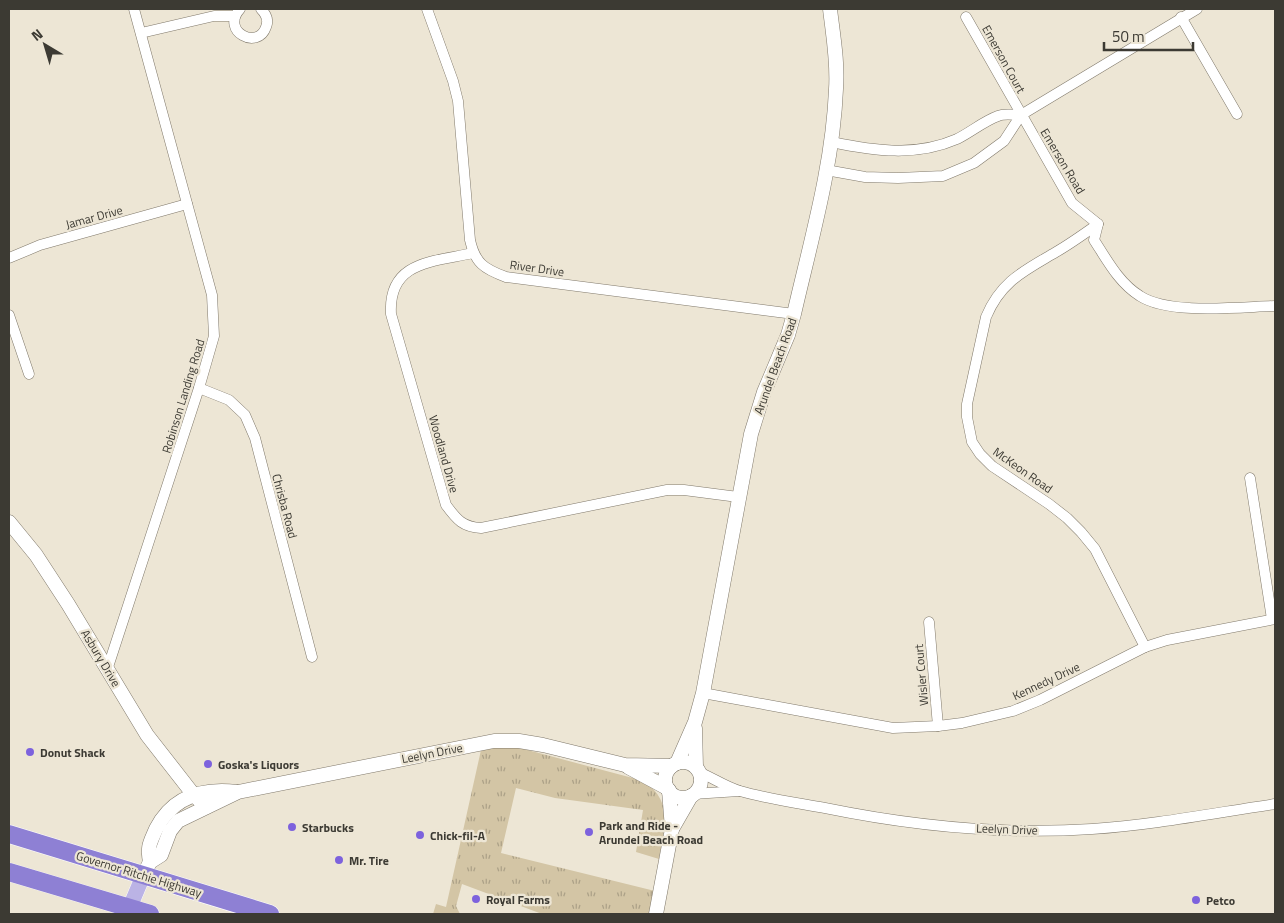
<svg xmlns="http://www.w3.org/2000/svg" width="1284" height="923" font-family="'Titillium Web',sans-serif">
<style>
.grass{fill:url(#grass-tufts)}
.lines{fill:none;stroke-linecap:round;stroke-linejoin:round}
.street-casing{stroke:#80796b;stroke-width:11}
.secondary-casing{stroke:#80796b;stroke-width:15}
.primary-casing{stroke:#fff;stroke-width:16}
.highway-casing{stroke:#fff;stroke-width:19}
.street{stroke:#fff;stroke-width:10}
.secondary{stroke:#fff;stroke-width:14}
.primary{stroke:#bbb3e5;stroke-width:15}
.highway{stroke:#8e80d4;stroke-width:18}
.poi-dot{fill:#7d62dd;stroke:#ede6d5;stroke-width:2}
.labels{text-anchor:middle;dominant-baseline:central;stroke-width:4.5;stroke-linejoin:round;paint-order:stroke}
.street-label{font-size:12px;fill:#3c3a33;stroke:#ede6d5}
.poi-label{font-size:12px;font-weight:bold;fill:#3c3a33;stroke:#ede6d5;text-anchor:start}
</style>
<defs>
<pattern id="grass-tufts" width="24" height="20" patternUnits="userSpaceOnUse" patternTransform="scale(1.25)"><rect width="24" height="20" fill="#d3c5a5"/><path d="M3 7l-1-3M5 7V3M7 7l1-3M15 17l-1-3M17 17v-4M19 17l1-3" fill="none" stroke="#aca187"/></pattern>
</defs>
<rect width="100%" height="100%" fill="#ede6d5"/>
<path class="grass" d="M501,743l143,38c30,22 20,46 15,78l-23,-7 7,-42 -88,-12 -39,-10 -15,65 154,38 -6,23h-107l-80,-30 -6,22 4,8h-27l3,-10 10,3 35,-157z"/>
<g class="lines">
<g class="street-casing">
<g id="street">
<path d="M240,9c-20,22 18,42 26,18 3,-7 0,-13 -5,-18"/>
<path d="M427,9l26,72 5,20 12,139c5,23 14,29 36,37l288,37"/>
<path d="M966,17l106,186 26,21 -4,16c13,20 25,43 46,56 29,19 99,11 135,10"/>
<path d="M1181,17l56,97"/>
<path d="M141,33l73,-17h21"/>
<path d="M832,142c42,9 84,15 125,-3 14,-7 27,-18 41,-23 6,-3 16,-1 23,-1"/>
<path d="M826,170l39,7 33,1 45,-2 31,-13 30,-22 17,-26 176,-106"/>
<path d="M1098,224c-14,10 -28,20 -42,28 -32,19 -55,29 -70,65l-19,87v13l5,25 8,12 12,12 57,38 18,14 14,14 14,17 50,98"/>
<path d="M473,253c-40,9 -85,8 -82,61l55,191c11,15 17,22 35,23l186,-38h17l54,7"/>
<path d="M9,258l31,-13 147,-41"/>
<path d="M9,315l20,59"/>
<path d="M199,388l30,12 16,15 10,23 57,219"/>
<path d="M1250,478l22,141"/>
<path d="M929,622l9,104"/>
<path d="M107,670l92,-282 15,-52 -2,-41 -78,-286"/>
<path d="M703,693l190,35 45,-2 24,-3 51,-12 27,-11 105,-53 22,-7 108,-21"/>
<path d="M699,772c14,6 27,15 41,19 28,8 58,12 85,17 88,18 178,27 267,21 61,-4 122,-16 183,-25"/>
<path d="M693,794l46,-3"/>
</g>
</g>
<g class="secondary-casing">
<g id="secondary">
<path d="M9,522l27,33 32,49 79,131 46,59 13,13"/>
<path d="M695,728l1,39"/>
<circle cx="683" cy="780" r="18"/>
<path d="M677,763l18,-41 8,-29 48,-259 13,-42 24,-57 6,-21c17,-74 39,-149 42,-225 2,-27 -3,-54 -6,-80"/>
<path d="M628,767l39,21"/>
<path d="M672,829l19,-33"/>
<path d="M150,862c-3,-16 0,-19 6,-33 17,-33 47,-41 81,-37"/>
<path d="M143,876l7,-14 11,-7 9,-24 8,-10 60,-29 256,-51h25l24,4 82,20 47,1"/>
<path d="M656,914l16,-85 -3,-39"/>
</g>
</g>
<g class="primary-casing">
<path id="primary" d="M127,914l16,-38"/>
</g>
<g class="highway-casing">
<g id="highway">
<path d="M9,834l261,80"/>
<path d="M9,872l141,42"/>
</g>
</g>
<use href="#street" class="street"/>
<use href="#secondary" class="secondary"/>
<use href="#primary" class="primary"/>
<use href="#highway" class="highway"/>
</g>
<g class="poi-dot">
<circle cx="30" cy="752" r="5"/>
<circle cx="208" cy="764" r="5"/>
<circle cx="292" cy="827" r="5"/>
<circle cx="589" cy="832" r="5"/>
<circle cx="420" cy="835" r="5"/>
<circle cx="339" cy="860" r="5"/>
<circle cx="476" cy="899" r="5"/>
<circle cx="1196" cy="900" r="5"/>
</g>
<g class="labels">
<g class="street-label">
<text transform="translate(1004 59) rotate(61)">Emerson Court</text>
<text transform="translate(1063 161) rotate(59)">Emerson Road</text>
<text transform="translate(94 217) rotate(-15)">Jamar Drive</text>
<text transform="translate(537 268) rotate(8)">River Drive</text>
<text transform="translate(775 366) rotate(-70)">Arundel Beach Road</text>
<text transform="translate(183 396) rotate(-73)">Robinson Landing Road</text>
<text transform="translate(444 454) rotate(74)">Woodland Drive</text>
<text transform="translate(1023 470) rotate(35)">McKeon Road</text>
<text transform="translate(285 506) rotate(75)">Chrisba Road</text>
<text transform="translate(101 658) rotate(59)">Asbury Drive</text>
<text transform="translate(921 675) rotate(-95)">Wisler Court</text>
<text transform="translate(1046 681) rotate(-25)">Kennedy Drive</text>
<text transform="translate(432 753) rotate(-11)">Leelyn Drive</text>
<text transform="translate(1007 829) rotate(2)">Leelyn Drive</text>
<text transform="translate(139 874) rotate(17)">Governor Ritchie Highway</text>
</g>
<g class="poi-label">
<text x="40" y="752">Donut Shack</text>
<text x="218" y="764">Goska's Liquors</text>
<text x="599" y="825">Park and Ride -<tspan x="599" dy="14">Arundel Beach Road</tspan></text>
<text x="302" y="827">Starbucks</text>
<text x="430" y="835">Chick-fil-A</text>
<text x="349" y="860">Mr. Tire</text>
<text x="486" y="899">Royal Farms</text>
<text x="1206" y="900">Petco</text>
</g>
</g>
<rect width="1284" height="923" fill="none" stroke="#3c3a33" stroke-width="20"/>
<g transform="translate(45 45) rotate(322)" stroke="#ede6d5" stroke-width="4" paint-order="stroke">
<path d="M0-4L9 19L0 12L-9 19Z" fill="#3c3a33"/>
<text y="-8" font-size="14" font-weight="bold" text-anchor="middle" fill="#3c3a33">N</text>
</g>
<path d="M1104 42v8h89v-8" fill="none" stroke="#3c3a33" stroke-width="2.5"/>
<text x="1112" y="42" font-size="15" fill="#3c3a33" stroke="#ede6d5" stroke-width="4" paint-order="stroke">50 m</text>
</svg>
